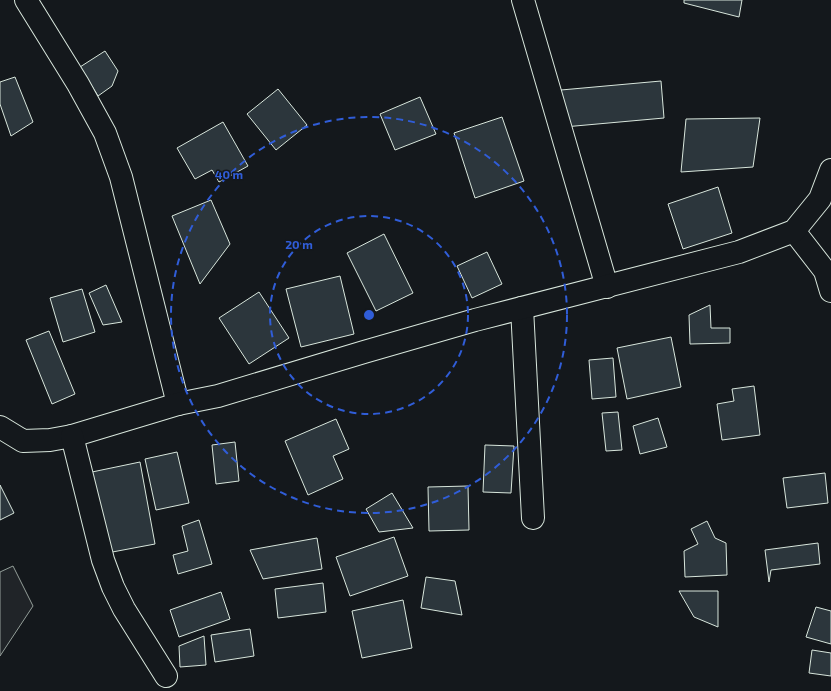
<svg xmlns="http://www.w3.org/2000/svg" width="831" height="691" font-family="'Exo 2',sans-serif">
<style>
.green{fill:#202428;stroke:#939e99}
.building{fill:#2c363c;stroke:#d8e6dc}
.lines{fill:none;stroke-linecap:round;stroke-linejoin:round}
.street-casing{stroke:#d8e6dc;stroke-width:24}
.street{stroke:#14181c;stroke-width:22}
.ring{fill:none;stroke:#305dd8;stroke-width:2;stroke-dasharray:7 5}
.centre{fill:#305dd8;stroke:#14181c;stroke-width:2}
.ring-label{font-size:12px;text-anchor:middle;font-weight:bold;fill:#305dd8;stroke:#14181c;stroke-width:3;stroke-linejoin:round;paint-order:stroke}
</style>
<rect width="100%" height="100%" fill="#14181c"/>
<path class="green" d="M13,566l20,40 -33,50v-84z"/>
<g class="building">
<path d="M684,0h58l-3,17 -55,-14z"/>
<path d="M105,51l13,20 -6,15 -14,10 -18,-29z"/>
<path d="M15,77l18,45 -22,14 -11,-32v-22z"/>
<path d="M661,81l3,37 -100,9 -3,-37z"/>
<path d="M278,89l29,36 -31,25 -29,-36z"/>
<path d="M420,97l16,37 -41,16 -15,-36z"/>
<path d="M502,117l22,64 -49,17 -21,-65z"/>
<path d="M760,118l-7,49 -72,5 5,-53z"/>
<path d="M223,122l25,44 -29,16 -7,-12 -17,9 -18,-31z"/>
<path d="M718,187l14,46 -49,16 -15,-45z"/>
<path d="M211,200l19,44 -30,40 -28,-68z"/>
<path d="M384,234l29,59 -37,18 -29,-58z"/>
<path d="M487,252l15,32 -30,14 -15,-32z"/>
<path d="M340,276l14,58 -53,13 -15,-58z"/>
<path d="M106,285l16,37 -19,3 -14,-32z"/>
<path d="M82,289l13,43 -32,10 -13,-44z"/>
<path d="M259,292l30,46 -40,26 -30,-46z"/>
<path d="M710,305l1,23h19v15l-40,1 -1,-29z"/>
<path d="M49,331l26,63 -23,10 -26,-64z"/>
<path d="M671,337l10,50 -54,12 -10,-51z"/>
<path d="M613,358l3,39 -24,2 -3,-39z"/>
<path d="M754,386l6,49 -38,5 -5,-36 17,-3 -2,-12z"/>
<path d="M618,412l4,38 -16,1 -4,-38z"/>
<path d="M658,418l9,29 -27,7 -7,-28z"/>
<path d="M336,419l13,30 -16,7 10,23 -35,16 -23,-54z"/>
<path d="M235,442l4,39 -23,3 -4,-39z"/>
<path d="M485,445l29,1 -3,47 -28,-1z"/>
<path d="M177,452l12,51 -33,7 -11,-51z"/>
<path d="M140,462l15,82 -48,9 -15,-81z"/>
<path d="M825,473l3,30 -41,5 -4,-30z"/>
<path d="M0,485l14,28 -14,7z"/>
<path d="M468,486l1,44 -40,1 -1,-44z"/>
<path d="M392,493l21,35 -34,4 -13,-23z"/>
<path d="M199,520l13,44 -34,10 -5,-19 15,-4 -6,-25z"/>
<path d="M707,521l8,17 11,5 1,32 -42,2 -1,-26 14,-7 -7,-15z"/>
<path d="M394,537l14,39 -58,20 -14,-39z"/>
<path d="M317,538l5,31 -59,10 -13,-29z"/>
<path d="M818,543l2,21 -49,6 -2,12 -4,-32z"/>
<path d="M426,577l29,4 7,34 -41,-7z"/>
<path d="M323,583l3,29 -48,6 -3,-29z"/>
<path d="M679,591h39v36l-24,-10z"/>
<path d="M221,592l9,27 -51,18 -9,-27z"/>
<path d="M403,600l9,48 -50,10 -10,-47z"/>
<path d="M816,607l15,4v33l-25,-7z"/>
<path d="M250,629l4,27 -39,6 -4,-27z"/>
<path d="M204,636l2,29 -26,2 -1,-21z"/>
<path d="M812,650l19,3v23l-22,-3z"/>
</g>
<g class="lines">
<g class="street-casing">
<g id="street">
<path d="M26,0l52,84 27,49 16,44 57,227"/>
<path d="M523,0l84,287"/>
<path d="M794,231l31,40 6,20"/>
<path d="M522,308l11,210"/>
<path d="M0,427l23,14 27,-1 22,-4 106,-32 40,-8 146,-44 111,-32 264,-68 55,-21 26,-32 11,-29"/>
<path d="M72,436l31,124 10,27 11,22 42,67"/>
</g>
</g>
<use href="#street" class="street"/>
</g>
<g class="ring">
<circle cx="369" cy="315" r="99"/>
<circle cx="369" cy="315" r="198"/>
</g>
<circle cx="369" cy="315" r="6" class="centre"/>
<g class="ring-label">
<text x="229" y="179">40 m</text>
<text x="299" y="249">20 m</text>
</g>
</svg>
